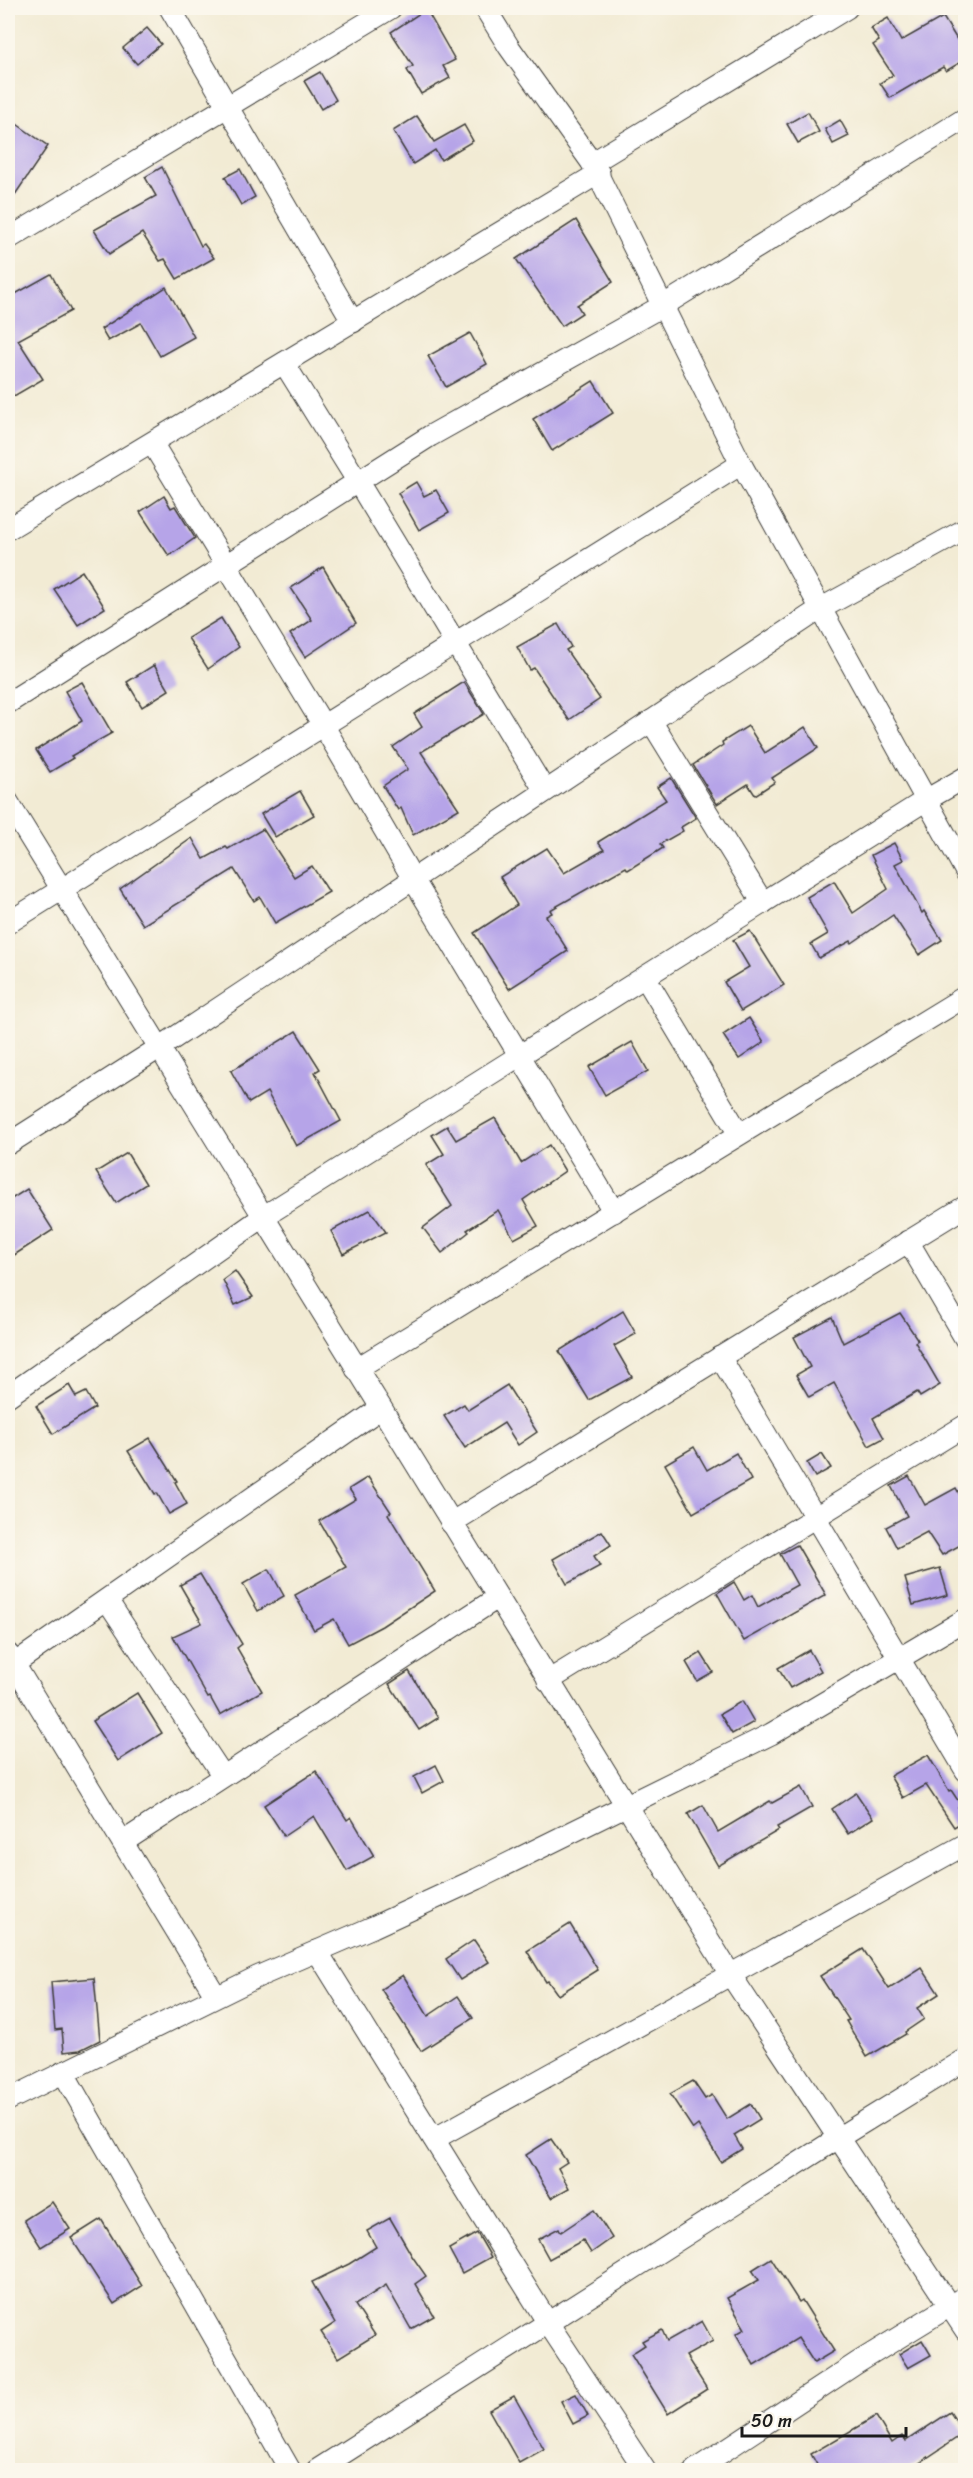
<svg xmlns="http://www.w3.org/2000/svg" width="973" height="2478" font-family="Sriracha,sans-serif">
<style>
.building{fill:#b6a4e8}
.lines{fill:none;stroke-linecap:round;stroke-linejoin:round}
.minor-casing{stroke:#3c3b38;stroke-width:23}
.minor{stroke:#fff;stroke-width:21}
</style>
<rect width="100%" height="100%" fill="#fbf7ec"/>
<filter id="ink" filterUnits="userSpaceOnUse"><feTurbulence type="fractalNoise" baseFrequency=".0167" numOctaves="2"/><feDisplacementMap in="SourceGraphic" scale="12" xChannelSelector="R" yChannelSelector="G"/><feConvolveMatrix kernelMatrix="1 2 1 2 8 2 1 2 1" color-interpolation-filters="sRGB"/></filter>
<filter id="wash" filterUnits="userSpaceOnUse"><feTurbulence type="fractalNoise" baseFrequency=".008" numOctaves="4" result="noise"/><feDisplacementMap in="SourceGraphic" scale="24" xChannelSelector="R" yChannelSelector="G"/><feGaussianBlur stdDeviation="1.35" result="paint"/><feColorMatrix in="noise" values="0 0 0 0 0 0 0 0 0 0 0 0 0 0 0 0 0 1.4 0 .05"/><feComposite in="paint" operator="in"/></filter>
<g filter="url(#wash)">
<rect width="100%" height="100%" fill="#f2ebd4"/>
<g id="blocks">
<g class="building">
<path d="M426,9l29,51 -12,6 7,12 -29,16 -14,-24 6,-4 -22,-34z"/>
<path d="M943,17l23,37v5l-20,12 -3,-4 -53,31 -10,-15 13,-8 -20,-30 6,-4 -8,-13 17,-10 13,23z"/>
<path d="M147,28l14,16 -24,20 -14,-16z"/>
<path d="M320,72l16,28 -15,9 -17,-28z"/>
<path d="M808,112l11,20 -21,11 -11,-19z"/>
<path d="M417,116l17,26 30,-17 9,16 -32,19 -6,-10 -22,14 -20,-33z"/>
<path d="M8,118l40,28 -40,59z"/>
<path d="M840,120l9,16 -16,8 -8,-15z"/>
<path d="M162,167l39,79 3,-2 10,14 -37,21 -12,-20 -5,2 -18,-28 -33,21 -15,-24 62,-34 -11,-19z"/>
<path d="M240,169l15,28 -14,8 -16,-28z"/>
<path d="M576,220l37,62 -36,23 5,8 -20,13 -46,-67z"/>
<path d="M51,274l20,37 -53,29 25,39 -29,17 -6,-12v-86z"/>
<path d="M166,287l28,50 -34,19 -19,-33 -33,18 -7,-12z"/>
<path d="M470,333l17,31 -41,23 -18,-31z"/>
<path d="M593,381l20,32 -61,38 -19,-32z"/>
<path d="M416,482l8,14 12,-6 13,23 -30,17 -21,-37z"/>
<path d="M164,496l7,12 4,-2 20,32 -26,18 -29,-44z"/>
<path d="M323,567l33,56 -51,34 -15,-23 22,-14 -21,-32z"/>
<path d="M82,571l23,37 -27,17 -24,-36z"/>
<path d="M221,618l18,29 -31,22 -20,-31z"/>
<path d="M558,624l13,23 -5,3 34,49 -31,21 -35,-52 -4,2 -13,-23z"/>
<path d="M154,665l15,25 -27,17 -15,-25z"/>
<path d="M82,682l30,51 -41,23 2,2 -23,14 -14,-22 46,-29 -17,-30z"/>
<path d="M464,682l20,32 -63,38 38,57 -46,26 -12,-27 -3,2 -15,-24 25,-17 -15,-22 29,-20 -8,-13z"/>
<path d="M748,726l17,27 40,-26 13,21 -46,30 3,4 -20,13 -7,-11 -31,20 -24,-39 30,-20 -1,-3z"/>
<path d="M671,778l25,40 -15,9 2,4 -23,13 3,4 -35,22 -2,-3 -76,43 2,3 -6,3 22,35 -59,38 -35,-56 43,-28 -17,-28 47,-29 17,25 40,-23 -6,-8 68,-42 -9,-13z"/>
<path d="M300,791l14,24 -39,22 -14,-23z"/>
<path d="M263,829l31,48 18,-11 17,26 -54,31 -15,-26 -6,4 -20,-32 -91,56 -23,-36 72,-51 12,21 22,-12 2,2z"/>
<path d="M894,843l9,17 -8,4 27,49 2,-2 18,29 -23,15 -26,-40 -41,28 -1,-2 -32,17 -8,-14 17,-10 -21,-37 27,-16 19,32 35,-24 -17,-34z"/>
<path d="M750,931l34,54 -43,26 -17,-29 25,-15 -16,-27z"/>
<path d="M749,1018l15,24 -25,17 -16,-24z"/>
<path d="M296,1031l24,38 -5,3 26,49 -45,25 -29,-54 -18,11 -18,-32z"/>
<path d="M632,1042l16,29 -43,24 -16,-28z"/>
<path d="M495,1118l26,45 28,-18 16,26 -42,29 15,26 -24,13 -16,-29 -31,20 2,2 -27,21 -19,-25 29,-22 -26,-41 18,-11 -12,-19 15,-9 9,14z"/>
<path d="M127,1153l19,31 -30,19 -20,-31z"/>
<path d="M27,1189l26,41 -45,29v-58z"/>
<path d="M370,1210l16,22 -43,22 -12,-23z"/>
<path d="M235,1271l18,26 -18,8 -12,-25z"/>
<path d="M623,1311l13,23 -22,12 18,31 -43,23 -30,-49z"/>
<path d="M900,1313l18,27 -3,2 25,43 -20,12 -3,-5 -44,26 11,20 -15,8 -35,-63 -25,14 -13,-22 14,-8 -16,-30 38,-20 11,26z"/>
<path d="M69,1385l7,12 10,-5 9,16 -42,26 -17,-28z"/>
<path d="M507,1385l30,47 -19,13 -14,-22 -39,25 -21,-32 20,-12 4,6z"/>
<path d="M150,1438l27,43 -2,1 12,22 -18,10 -12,-21 -2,1 -27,-43z"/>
<path d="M694,1447l13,23 29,-17 15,27 -58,33 -28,-49z"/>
<path d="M822,1454l9,14 -16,9 -8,-14z"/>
<path d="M909,1476l16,29 31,-17 10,18v36l-24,13 -15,-23 -30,16 -11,-21 21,-11 -16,-30z"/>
<path d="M368,1477l23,35 -3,2 47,77 -53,35 -34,18 -14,-25 -20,11 -19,-35 51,-28 -27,-46 37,-22 -7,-10z"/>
<path d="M602,1531l9,14 -17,11 6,10 -33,18 -14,-25z"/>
<path d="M797,1545l29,50 -82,46 -27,-48 17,-11 10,18 8,-5 6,12 39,-22 -17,-31z"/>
<path d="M940,1568l8,27 -35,10 -8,-27z"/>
<path d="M269,1569l15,27 -26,15 -15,-27z"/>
<path d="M200,1574l42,70 -5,4 25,43 -42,24 -10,-18 -2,1 -35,-62 29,-13 -22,-38z"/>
<path d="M809,1650l12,21 -31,17 -12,-20z"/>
<path d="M701,1653l12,19 -16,9 -11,-19z"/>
<path d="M409,1671l29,47 -19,12 -30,-46z"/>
<path d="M137,1693l25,40 -44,28 -26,-40z"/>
<path d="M742,1701l12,21 -22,12 -12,-20z"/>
<path d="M928,1755l21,36 2,-1 10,15 -3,2 8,13 -12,7 -28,-42 -23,13 -13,-22z"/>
<path d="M436,1765l8,16 -22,12 -8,-16z"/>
<path d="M316,1771l31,49 4,-3 23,39 -27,15 -33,-55 -30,20 -20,-31z"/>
<path d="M801,1787l11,20 -35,20 2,3 -61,36 -30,-52 15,-9 15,27 52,-31 2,2z"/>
<path d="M856,1793l17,25 -25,16 -16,-25z"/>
<path d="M570,1924l28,46 -40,25 -10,-14 -2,1 -19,-31z"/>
<path d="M474,1940l15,22 -29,18 -14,-21z"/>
<path d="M863,1949l26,40 33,-21 17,26 -22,14 7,11 -19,13 1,2 -39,23 -21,-36 3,-1 -29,-44z"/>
<path d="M403,1975l25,41 30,-20 15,22 -52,33 -40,-62z"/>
<path d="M94,1978l6,62 -20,10 -16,2 -2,-23 -7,1 -4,-48z"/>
<path d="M693,2081l12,18 7,-4 15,24 24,-15 9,15 -26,16 8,14 -21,13 -23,-37 -5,4 -23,-35z"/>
<path d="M551,2139l16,23 -9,6 11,20 -18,10 -25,-43z"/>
<path d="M52,2202l18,27 -29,18 -17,-27z"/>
<path d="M594,2210l18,28 -21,15 -8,-13 -34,19 -11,-20 21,-11 2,4z"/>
<path d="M390,2218l22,38 14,20 -11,8 19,32 -23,13 -25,-44 -31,20 20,30 -37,23 -17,-26 14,-9 -23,-41 37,-18 27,-17 -9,-16z"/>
<path d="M101,2219l41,67 -28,18 -43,-66z"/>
<path d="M477,2233l14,24 -29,16 -13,-24z"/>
<path d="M771,2258l28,44 3,-2 32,51 -20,12 -16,-25 -44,27 -18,-31 9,-5 -18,-31 32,-18 -7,-10z"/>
<path d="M702,2321l11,20 -27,15 21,33 -39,25 -37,-60 14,-9 -3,-4 20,-11 5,11z"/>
<path d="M922,2340l9,15 -23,13 -9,-14z"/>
<path d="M576,2394l12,22 -15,8 -12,-23z"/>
<path d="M514,2396l30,53 -25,14 -30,-53z"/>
<path d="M950,2412l14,21 -55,37h-89l-9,-16 65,-38 16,27 10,-7 4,5z"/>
</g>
</g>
</g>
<g filter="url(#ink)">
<use href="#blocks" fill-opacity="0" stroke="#3c3b38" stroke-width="1.5"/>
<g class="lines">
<g class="minor-casing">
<g id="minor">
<path d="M170,8l183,314"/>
<path d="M485,8l24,39 83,116 255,-155"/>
<path d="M592,163l149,301 225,408"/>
<path d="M8,239l383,-231"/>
<path d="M284,363l74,119 187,309"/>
<path d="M152,443l171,282 90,154 201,333"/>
<path d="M8,529l591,-356"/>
<path d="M8,703l422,-267 234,-131 302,-187"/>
<path d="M651,721l112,182"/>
<path d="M8,802l722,1172 236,357"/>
<path d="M8,923l733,-459"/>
<path d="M645,977l94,157"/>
<path d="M8,1144l151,-96 661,-439 146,-80"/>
<path d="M908,1241l58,99"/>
<path d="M720,1357l246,414"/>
<path d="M356,1369l610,-373"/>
<path d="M8,1396l255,-179 663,-417 40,-23"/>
<path d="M451,1523l515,-317"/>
<path d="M107,1600l116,176"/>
<path d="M8,1654l208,342"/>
<path d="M14,1664l367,-256"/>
<path d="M548,1681l418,-256"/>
<path d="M123,1842l374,-244"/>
<path d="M317,1951l231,372 97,147"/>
<path d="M63,2072l227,398"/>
<path d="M8,2100l249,-123 116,-50 104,-48 294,-145 195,-115"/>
<path d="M434,2139l532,-295"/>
<path d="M317,2470l521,-332 128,-79"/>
<path d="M695,2470l162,-107 109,-67"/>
</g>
</g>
<use href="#minor" class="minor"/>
</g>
</g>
<rect width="973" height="2478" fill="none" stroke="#fbf7ec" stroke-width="30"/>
<path d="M742 2427v9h164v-9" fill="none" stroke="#1c1c1c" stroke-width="3"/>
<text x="751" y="2427" font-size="18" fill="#1c1c1c" stroke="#fbf7ec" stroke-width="4.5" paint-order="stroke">50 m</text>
</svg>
